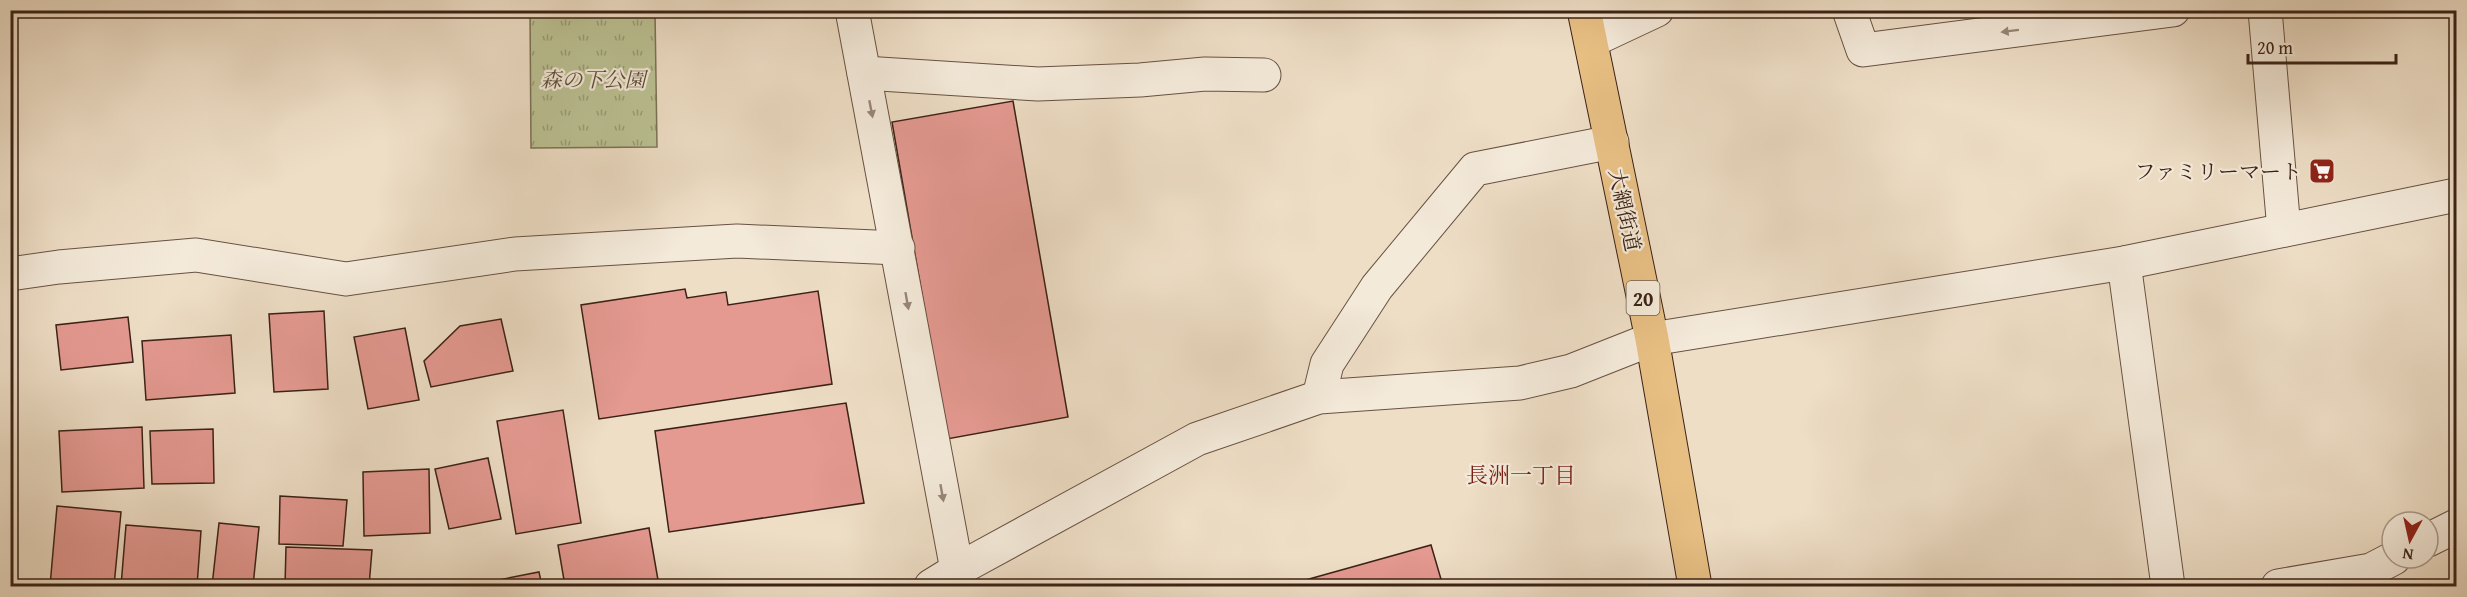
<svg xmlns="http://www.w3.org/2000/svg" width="2467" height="597" font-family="'Gentium Book Plus','Noto Serif JP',serif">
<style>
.park{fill:url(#park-tufts);stroke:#7b7254;stroke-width:1.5}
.building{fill:#e49991;stroke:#3b2216;stroke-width:1.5}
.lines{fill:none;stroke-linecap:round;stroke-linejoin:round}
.minor-casing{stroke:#685142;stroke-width:35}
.major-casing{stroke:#3b2216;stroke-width:35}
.minor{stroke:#f4eada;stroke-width:33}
.major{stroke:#e7bf83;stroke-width:33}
.oneway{fill:#988678}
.labels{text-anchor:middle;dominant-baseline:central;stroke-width:4.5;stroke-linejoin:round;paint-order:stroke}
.shield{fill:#f4eada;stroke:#725e51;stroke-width:1.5}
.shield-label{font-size:20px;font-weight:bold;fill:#3b2216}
.park-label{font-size:21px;font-style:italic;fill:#5b4a35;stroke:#f4eada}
.poi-label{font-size:21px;fill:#3b2216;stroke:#f4eada;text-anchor:end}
.street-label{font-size:21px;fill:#3b2216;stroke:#f4eada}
.neighbourhood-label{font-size:22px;fill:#7a1f14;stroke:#f4eada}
</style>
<defs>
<pattern id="park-tufts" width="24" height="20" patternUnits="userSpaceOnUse" patternTransform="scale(1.5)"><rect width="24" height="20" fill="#bbc193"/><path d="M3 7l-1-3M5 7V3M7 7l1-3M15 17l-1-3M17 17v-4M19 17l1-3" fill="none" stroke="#999c77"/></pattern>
</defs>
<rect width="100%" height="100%" fill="#eedec6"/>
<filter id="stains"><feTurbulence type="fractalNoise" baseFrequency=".00333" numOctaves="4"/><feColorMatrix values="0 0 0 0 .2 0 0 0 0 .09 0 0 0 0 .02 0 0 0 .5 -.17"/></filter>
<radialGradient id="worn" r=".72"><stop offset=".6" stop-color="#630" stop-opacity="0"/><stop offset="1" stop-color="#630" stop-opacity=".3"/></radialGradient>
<path class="park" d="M530,11h125l2,136 -126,1z"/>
<g class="building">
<path d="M1013,101l55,316 -121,22 -55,-317z"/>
<path d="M685,289l2,9 39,-6 2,13 90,-14 14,93 -233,35 -18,-114z"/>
<path d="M324,311l4,78 -54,3 -5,-78z"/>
<path d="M128,317l5,45 -72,8 -5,-45z"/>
<path d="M501,319l12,52 -82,16 -7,-26 36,-35z"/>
<path d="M405,328l14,72 -51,9 -14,-72z"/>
<path d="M231,335l4,58 -89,7 -4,-59z"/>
<path d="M846,403l18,100 -195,29 -14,-101z"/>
<path d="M563,410l18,113 -65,11 -19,-113z"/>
<path d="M142,427l2,61 -82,4 -3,-61z"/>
<path d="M213,429l1,54 -62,1 -2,-53z"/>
<path d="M488,458l13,61 -52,10 -14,-60z"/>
<path d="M429,469l1,64 -66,3 -1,-64z"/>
<path d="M280,496l67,4 -4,46 -64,-2z"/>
<path d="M57,506l64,6 -7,74h-64z"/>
<path d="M219,523l40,4 -6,59h-41z"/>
<path d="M126,525l75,6 -4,55h-76z"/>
<path d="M649,528l9,52 -35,6h-58l-7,-41z"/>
<path d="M1431,545l12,41h-159z"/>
<path d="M286,547l86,3 -3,36h-84z"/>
<path d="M539,572l3,14h-63l-1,-2z"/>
</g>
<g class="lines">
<g class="minor-casing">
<g id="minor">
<path d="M852,10l105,560"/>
<path d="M1849,10l14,40 310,-40"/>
<path d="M2265,10l19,220"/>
<path d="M1591,41l66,-31"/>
<path d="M864,73l174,11 102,-4 65,-6 59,1"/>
<path d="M2124,263l44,323"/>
<path d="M10,274l49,-7 137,-12 150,24 169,-25 222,-13 161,7"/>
<path d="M1319,397l8,-33 50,-77 98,-118 137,-27"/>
<path d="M2428,540l28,-14"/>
<path d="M931,586l26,-16 240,-131 122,-42 201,-14 51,-12 81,-32 472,-76 332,-68"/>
<path d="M2278,586l93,-16 23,-12"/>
</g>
</g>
<g class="major-casing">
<path id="major" d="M1584,10l68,329 43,247"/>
</g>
<use href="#minor" class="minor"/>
<use href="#major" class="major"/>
</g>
<defs><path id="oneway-solid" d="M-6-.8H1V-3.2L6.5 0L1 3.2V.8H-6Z" transform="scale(1.5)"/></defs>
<g class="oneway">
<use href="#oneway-solid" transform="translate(2010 31) rotate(173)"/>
<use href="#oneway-solid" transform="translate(871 109) rotate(79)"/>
<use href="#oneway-solid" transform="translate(907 301) rotate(80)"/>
<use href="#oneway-solid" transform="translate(942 493) rotate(80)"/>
</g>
<defs>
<g id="supermarket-square" transform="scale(1.35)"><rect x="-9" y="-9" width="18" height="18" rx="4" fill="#8f2418" stroke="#f4eada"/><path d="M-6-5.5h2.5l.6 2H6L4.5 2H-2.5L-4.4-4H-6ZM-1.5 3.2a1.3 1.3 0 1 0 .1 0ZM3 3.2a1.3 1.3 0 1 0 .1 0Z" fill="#fff"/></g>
</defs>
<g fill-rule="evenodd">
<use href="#supermarket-square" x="2322" y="171"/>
</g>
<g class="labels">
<rect class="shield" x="1626.5" y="281" width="33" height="34" rx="4.5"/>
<g class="shield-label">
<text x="1643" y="298">20</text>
</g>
<g class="park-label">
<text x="593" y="79">森の下公園</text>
</g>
<g class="poi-label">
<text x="2302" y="171">ファミリーマート</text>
</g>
<g class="street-label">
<text transform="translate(1625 210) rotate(78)">大網街道</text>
</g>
<g class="neighbourhood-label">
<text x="1521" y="475">長洲一丁目</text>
</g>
</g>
<rect width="2467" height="597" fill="none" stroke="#eedec6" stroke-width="36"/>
<rect x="12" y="12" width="2443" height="573" fill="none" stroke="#3b2216" stroke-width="3"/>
<rect x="18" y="18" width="2431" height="561" fill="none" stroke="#3b2216" stroke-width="1.5"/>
<g transform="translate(2410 540) rotate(188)"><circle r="28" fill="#f4eada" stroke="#aa9a8c" stroke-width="1.5"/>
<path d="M0-4.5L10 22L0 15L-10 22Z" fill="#8f2418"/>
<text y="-9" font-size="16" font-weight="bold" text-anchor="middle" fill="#3b2216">N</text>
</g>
<path d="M2248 54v9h148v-9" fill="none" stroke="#3b2216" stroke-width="3"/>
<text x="2257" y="54" font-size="18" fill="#3b2216" stroke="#f4eada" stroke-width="4.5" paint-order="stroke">20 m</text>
<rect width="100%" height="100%" filter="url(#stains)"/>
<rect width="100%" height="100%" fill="url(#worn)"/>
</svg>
